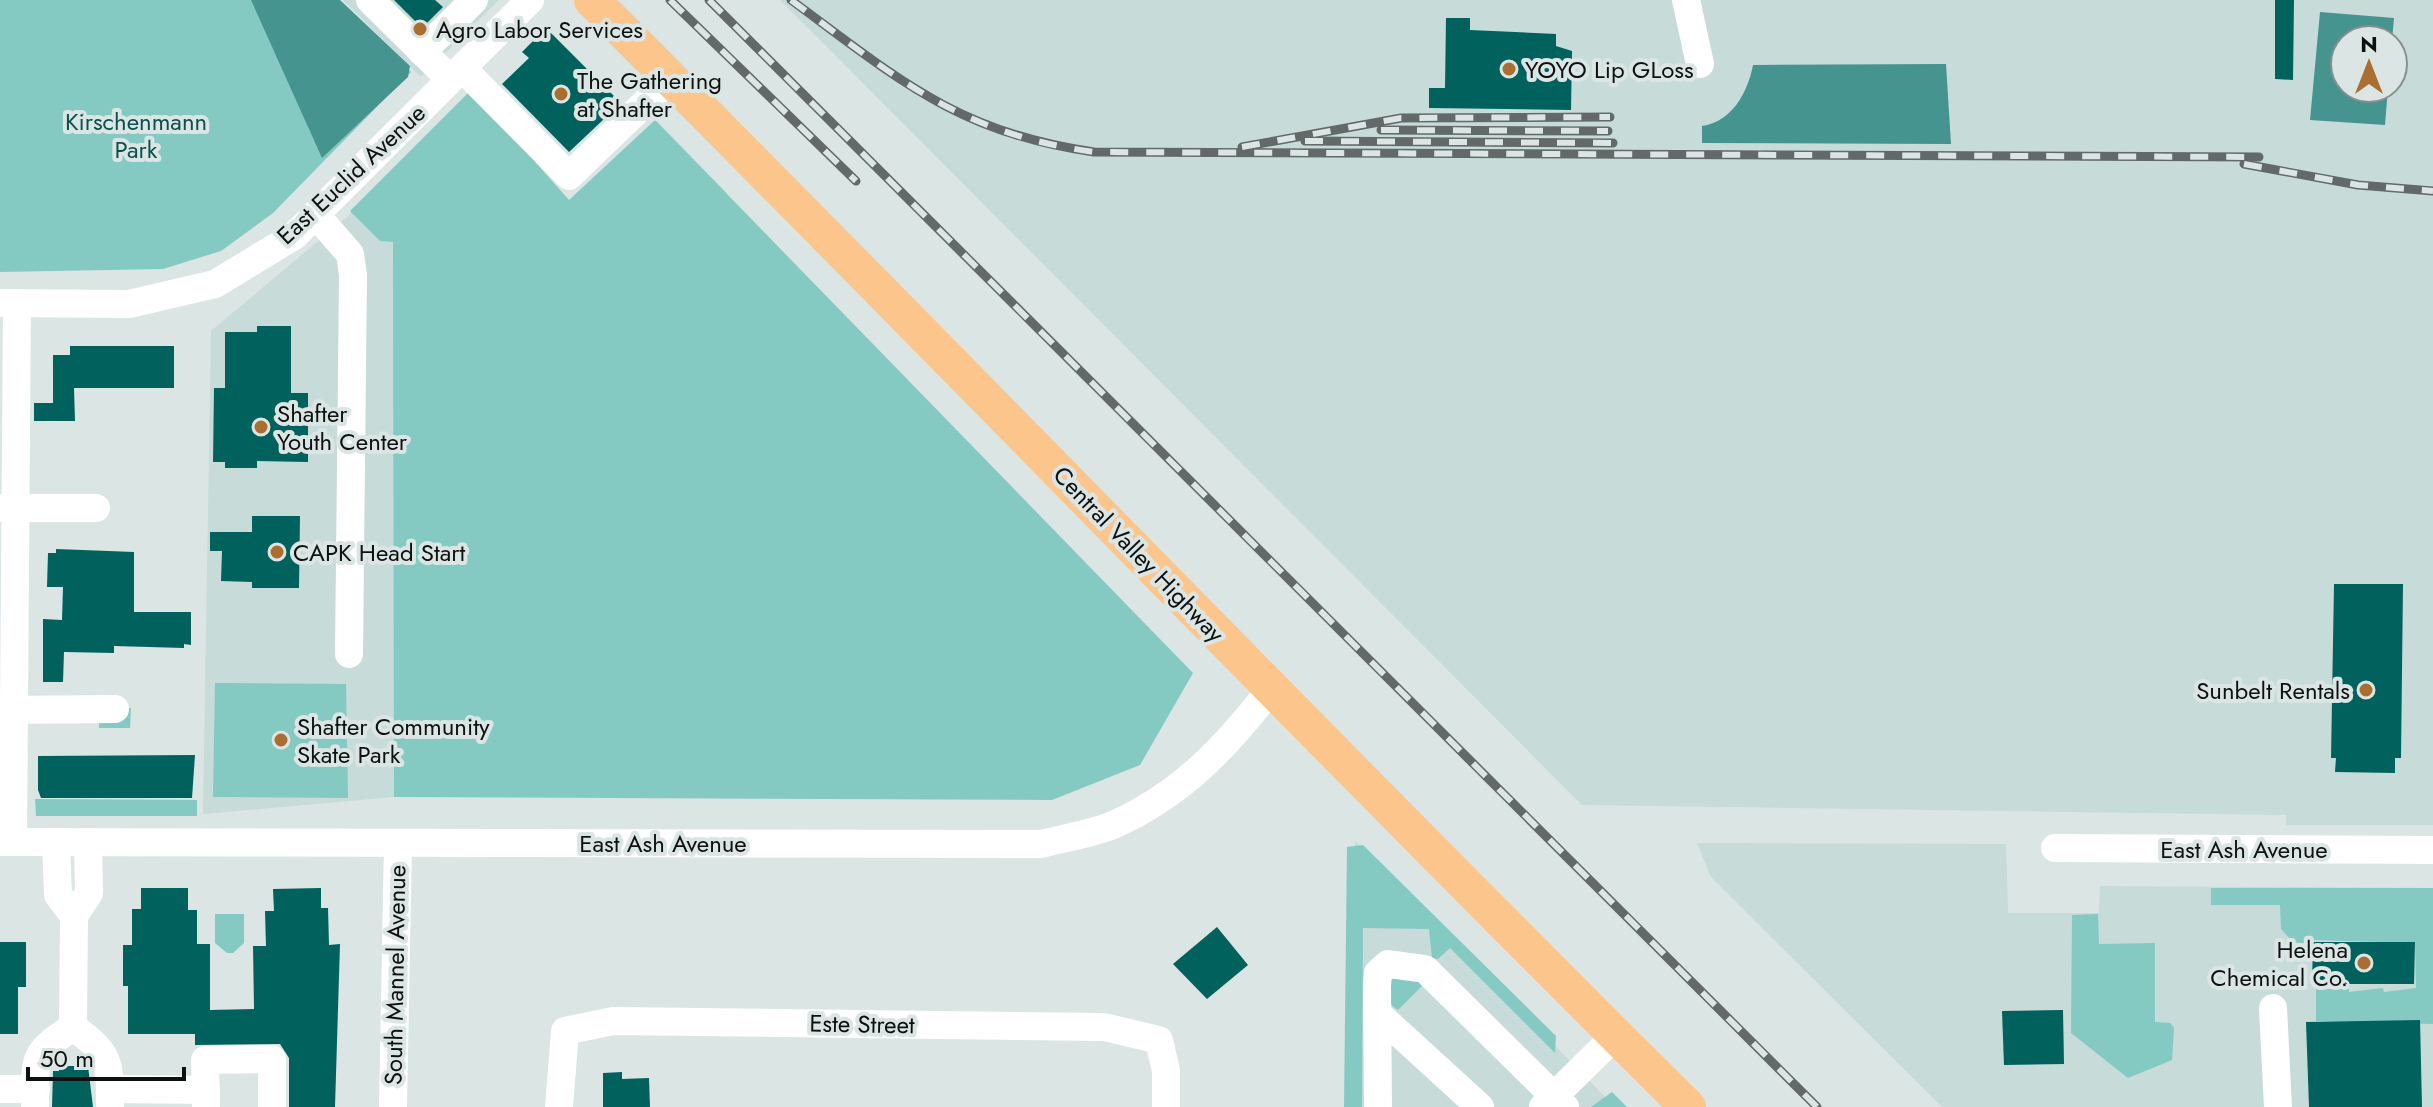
<svg xmlns="http://www.w3.org/2000/svg" width="2433" height="1107" font-family="Jost,sans-serif">
<style>
.built{fill:#c7dbd9;fill-rule:evenodd}
.green{fill:#85c9c3}
.water{fill:#46948f}
.building{fill:#00615d}
.lines{fill:none;stroke-linecap:round;stroke-linejoin:round}
.minor{stroke:#fff;stroke-width:28}
.major{stroke:#fbc58b;stroke-width:36}
.rail-casing{stroke:#636968;stroke-width:9}
.rail{stroke:#dae5e4;stroke-width:6;stroke-dasharray:18;stroke-linecap:butt}
.poi-dot{fill:#a96e30;stroke:#dae5e4;stroke-width:3}
.labels{text-anchor:middle;dominant-baseline:central;stroke-width:8;stroke-linejoin:round;paint-order:stroke}
.poi-label{font-size:24px;fill:#0d1110;stroke:#dae5e4;text-anchor:start}
.park-label{font-size:24px;fill:#0a514d;stroke:#dae5e4}
.street-label{font-size:24px;fill:#0d1110;stroke:#dae5e4}
</style>
<rect width="100%" height="100%" fill="#dae5e4"/>
<g class="built">
<path d="M343,0h156l-78,77z"/>
<path d="M780,0h1653v825h-147v-10l-704,-10zM2345,40h48v48h-48z"/>
<path d="M470,92l99,110 87,-82 71,73 -331,195 -2,409 -191,17 8,-483 137,-115z"/>
<path d="M1355,841l260,266h-262z"/>
<path d="M1697,843l309,1 2,69h91l1,-27 333,2v219h-491l-231,-230z"/>
</g>
<g class="green">
<path d="M0,0h338l73,72 -138,141 -52,38 -58,18 -163,3z"/>
<path d="M468,93l7,1 94,106 86,-80 538,553 -53,92 -88,35 -658,-3 -1,-555 -13,-1 -30,-30z"/>
<path d="M215,683l131,1 2,114 -135,-1z"/>
<path d="M100,706l31,2 -1,20h-31z"/>
<path d="M35,799l162,1v16h-161z"/>
<path d="M1363,845l193,191 -1,17 -105,-105 -12,11 -6,-1 -3,-29 -66,-1 -1,179h-18l3,-260z"/>
<path d="M2211,888h222v136l-117,-3v-32h33v3l34,-4 1,4 32,-4 -1,-45 -103,-3 -1,4 -18,-2 -12,-13 -1,-24h-69z"/>
<path d="M215,914h29v29l-11,10h-6l-12,-10z"/>
<path d="M2098,914l1,30 56,-1v79l15,1 4,5 -2,32 -44,18 -57,-45 1,-118z"/>
<path d="M1391,975h21l10,11 -24,24 -8,-6z"/>
<path d="M1612,1092l15,15h-36z"/>
</g>
<g class="water">
<path d="M251,0h89l70,66 -2,11 -86,81z"/>
<path d="M2320,12l74,6 -2,22h-47v48h43l-3,37 -75,-5z"/>
<path d="M1946,64l5,80 -249,-1v-17c30,-4 46,-34 51,-61z"/>
</g>
<g class="building">
<path d="M394,0h41l8,7 -21,21z"/>
<path d="M2275,0h19l-1,80 -18,-1z"/>
<path d="M1446,18h24v12l86,4v12l16,5 -1,59 -142,-2v-20h16z"/>
<path d="M546,28l75,75 -52,49 -67,-68 27,-26 -7,-6z"/>
<path d="M257,326h34v67h17v69l-51,-1v7h-32v-6h-12l1,-74h11v-56h32z"/>
<path d="M70,346h104v42h-100l1,33h-41v-18h19v-48h17z"/>
<path d="M252,516h48l-1,72h-47v-6l-31,-1 1,-30h-12v-19h42z"/>
<path d="M56,549l78,3v60h57v33l-7,-1v4l-70,-2v7l-50,-1 -1,30h-20v-63l19,1 1,-33h-16l1,-34h8z"/>
<path d="M2334,584h69l-2,174h-6v15l-60,-1 1,-14h-5z"/>
<path d="M195,755l-3,43h-151l-3,-8v-34z"/>
<path d="M141,888h47v22h9v34h13v66l44,-1 -1,-63h13l-1,-35h9l-1,-22 48,-1v20h7l1,37 11,-1 -5,163h-46v-49l-9,-14 -85,1v-11h-67v-48h-5v-41h9v-36h9z"/>
<path d="M1217,927l31,38 -41,34 -34,-35z"/>
<path d="M0,942h26v45h-8v47h-18z"/>
<path d="M2313,942h102l-1,42h-102z"/>
<path d="M2063,1010l1,54 -60,1 -2,-54z"/>
<path d="M2420,1020l2,87h-113l-3,-85z"/>
<path d="M59,1066h29l5,41h-41l1,-36h6z"/>
<path d="M622,1072v7l27,-1 1,29h-47v-34z"/>
</g>
<g class="lines">
<g class="minor">
<path d="M370,0l80,79"/>
<path d="M1686,0l14,64"/>
<path d="M422,52l52,-52"/>
<path d="M462,68l107,108 102,-98"/>
<path d="M315,214l35,40 3,21 -4,379"/>
<path d="M0,303l129,1 86,-20 79,-48 236,-236"/>
<path d="M0,508h96"/>
<path d="M0,710l115,-1"/>
<path d="M0,842l1041,2c23,-6 50,-10 72,-19 68,-30 113,-78 157,-135"/>
<path d="M13,842l4,-539"/>
<path d="M56,842l2,53 16,21 15,-23 -1,-51"/>
<path d="M2055,848l378,2"/>
<path d="M2273,1008l5,99"/>
<path d="M1377,1013l103,94"/>
<path d="M73,1027l1,-111"/>
<path d="M73,1027c37,27 37,34 37,80"/>
<path d="M0,1089h36"/>
<path d="M110,1089l96,1"/>
<path d="M35,1107c1,-49 -5,-52 38,-80"/>
<path d="M206,1107l-1,-47 67,-1v48"/>
<path d="M393,1107l5,-264"/>
<path d="M559,1107l6,-76 48,-10 491,6 55,13 7,31v36"/>
<path d="M1378,1107l-1,-121 1,-13 10,-9 37,5 140,138"/>
<path d="M1543,1107l73,-72"/>
</g>
<path class="major" d="M592,0c368,367 727,742 1096,1107"/>
<g class="rail-casing">
<g id="rail">
<path d="M670,0l186,181"/>
<path d="M709,0l1108,1107"/>
<path d="M791,0c106,78 167,133 303,152l1165,5"/>
<path d="M1381,130l227,1"/>
<path d="M1305,141l308,2"/>
<path d="M1242,147l159,-29 209,-1"/>
<path d="M2244,164l114,21 75,6"/>
</g>
</g>
<use href="#rail" class="rail"/>
</g>
<g class="poi-dot">
<circle cx="420" cy="29" r="8"/>
<circle cx="1509" cy="69" r="8"/>
<circle cx="561" cy="94" r="8"/>
<circle cx="261" cy="427" r="8"/>
<circle cx="277" cy="552" r="8"/>
<circle cx="2366" cy="690" r="8"/>
<circle cx="281" cy="740" r="8"/>
<circle cx="2364" cy="963" r="8"/>
</g>
<g class="labels">
<g class="poi-label">
<text x="436" y="29">Agro Labor Services</text>
<text x="1525" y="69">YOYO Lip GLoss</text>
<text x="577" y="80">The Gathering<tspan x="577" dy="28">at Shafter</tspan></text>
<text x="277" y="413">Shafter<tspan x="277" dy="28">Youth Center</tspan></text>
<text x="293" y="552">CAPK Head Start</text>
<text x="2350" y="690" text-anchor="end">Sunbelt Rentals</text>
<text x="297" y="726">Shafter Community<tspan x="297" dy="28">Skate Park</tspan></text>
<text x="2348" y="949" text-anchor="end">Helena<tspan x="2348" dy="28">Chemical Co.</tspan></text>
</g>
<g class="park-label">
<text x="136" y="121">Kirschenmann<tspan x="136" dy="28">Park</tspan></text>
</g>
<g class="street-label">
<text transform="translate(351 174) rotate(-43)">East Euclid Avenue</text>
<text transform="translate(1139 554) rotate(46)">Central Valley Highway</text>
<text x="663" y="843">East Ash Avenue</text>
<text x="2244" y="849">East Ash Avenue</text>
<text transform="translate(395 975) rotate(-89)">South Mannel Avenue</text>
<text transform="translate(862 1024) rotate(1)">Este Street</text>
</g>
</g>
<g transform="translate(2369 64)"><circle r="38" fill="#dae5e4" stroke="#88908f" stroke-width="2"/>
<path d="M0-6L14 30L0 20L-14 30Z" fill="#a96e30"/>
<text y="-12" font-size="22" font-weight="bold" text-anchor="middle" fill="#0d1110">N</text>
</g>
<path d="M28 1067v12h156v-12" fill="none" stroke="#0d1110" stroke-width="4"/>
<text x="40" y="1067" font-size="24" fill="#0d1110" stroke="#dae5e4" stroke-width="6" paint-order="stroke">50 m</text>
</svg>
